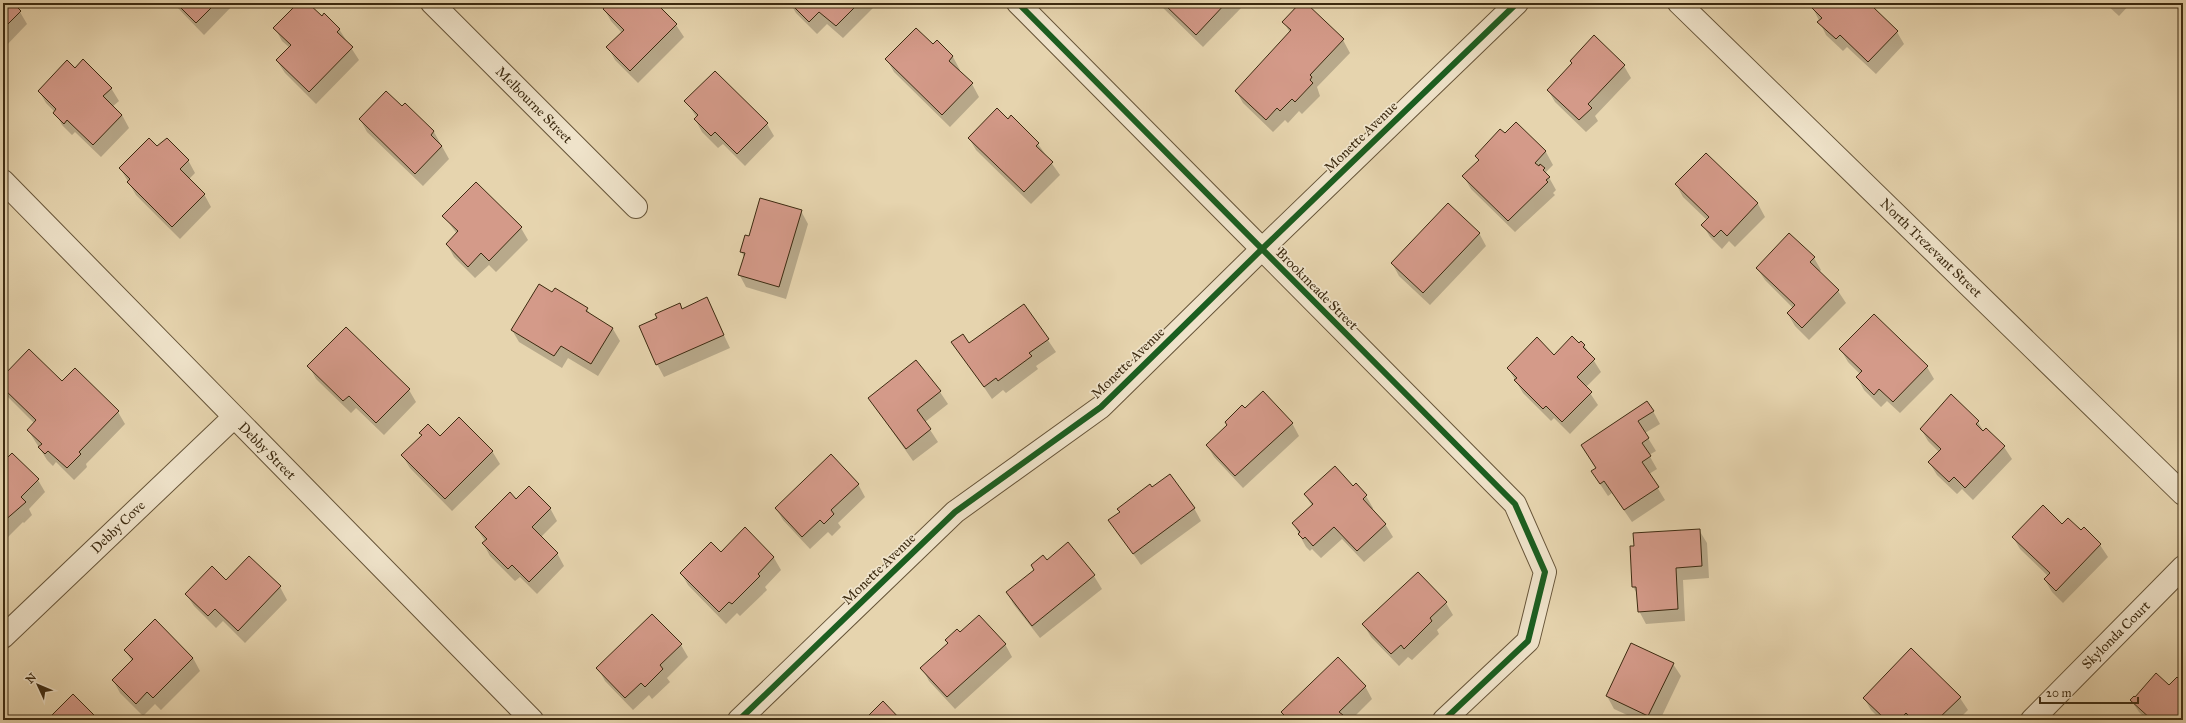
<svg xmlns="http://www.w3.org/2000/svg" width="2186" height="723" font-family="'IM FELL Great Primer',serif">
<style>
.shadow{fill:#0003}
.building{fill:#d49a89;stroke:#3c2a10}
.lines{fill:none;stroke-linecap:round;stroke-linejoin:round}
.street-casing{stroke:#665438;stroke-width:24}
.street{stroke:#efe3ca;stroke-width:22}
.cycleway-casing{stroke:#efe3ca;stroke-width:8}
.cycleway{stroke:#1b5e20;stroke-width:6}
.labels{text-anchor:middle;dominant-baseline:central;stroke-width:3.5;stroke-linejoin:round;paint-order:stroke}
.street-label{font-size:14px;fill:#3c2a10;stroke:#efe3ca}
</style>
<rect width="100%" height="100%" fill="#e6d4ae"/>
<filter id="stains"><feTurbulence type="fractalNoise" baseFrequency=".005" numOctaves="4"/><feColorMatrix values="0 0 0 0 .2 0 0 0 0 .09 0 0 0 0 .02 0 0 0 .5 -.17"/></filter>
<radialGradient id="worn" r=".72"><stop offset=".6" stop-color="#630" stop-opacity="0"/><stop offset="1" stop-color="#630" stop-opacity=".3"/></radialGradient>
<g class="shadow">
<path d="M3,3h8l9,9 7,12 -24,25z"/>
<path d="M173,3h62l-31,32z"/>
<path d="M300,3h6l16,15 17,11 20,31 -43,44 -31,-31 -8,-12 13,-13 -8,-7 -7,-13z"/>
<path d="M610,3h45l21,22 8,12 -46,46 -23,-23 -7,-13 14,-14 -11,-12 -7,-12z"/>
<path d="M790,3h88l-35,35 -16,-14 -10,10 -21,-21z"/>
<path d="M1158,3h85l1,2 -41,42z"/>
<path d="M1302,3h3l38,37 7,13 -33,34 3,9 -18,18 -3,-3 -11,12 -3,-3 -12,12 -30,-29 -7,-12 54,-58 -6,-11z"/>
<path d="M1818,3h53l7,11 19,18 7,12 -28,30 -29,-27 -4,4 -17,-16 -13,-27z"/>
<path d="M2105,3h26l-12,13z"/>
<path d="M937,42l16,15 7,13 -2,1 14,13 7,13 -29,30 -56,-55 -7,-12 46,-14z"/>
<path d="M1571,61l53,5 7,12 -36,38 3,5 -12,11 -31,-30 -7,-12 25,-26z"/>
<path d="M75,69l36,19 8,13 -7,6 10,8 7,13 -28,29 -26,-25 -3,3 -10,-10 -7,-13 -9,-9 -7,-12z"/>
<path d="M686,101l81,23 7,12 -29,30 -22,-22 -5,4 -16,-16 -7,-13 2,-1z"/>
<path d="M405,104l29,28 15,27 -26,27 -56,-54 -7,-13 42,-12z"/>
<path d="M1008,120l30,24 22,31 -29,29 -55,-54 -7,-12z"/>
<path d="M1516,123l30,29 7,13 -7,7 10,18 -3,3 2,2 -40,37 -44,-43 -7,-12 15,-16 -3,-5 29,-21z"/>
<path d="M157,147l31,13 7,13 -6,6 15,15 7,13 -31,32 -44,-44 -16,-27z"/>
<path d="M1706,154l52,50 7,13 -30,30 -6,-6 -7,8 -12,-12 -7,-12 4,-5 -24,-23 -7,-13z"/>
<path d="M801,211l7,13 -22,75 -40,-12 -7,-13 5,-17 -3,-6 9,-14z"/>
<path d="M444,216l77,12 7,12 -32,32 -7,-7 -14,13 -21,-21 -7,-13 10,-10z"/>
<path d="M1479,233l7,13 -56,59 -31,-29 -7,-13z"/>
<path d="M1814,258l7,12 -2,2 19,19 8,12 -37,37 -14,-14 -7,-12 5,-6 -28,-28 -8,-12z"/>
<path d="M553,294l34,15 4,7 22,13 7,12 -22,35 -30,-18 -6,10 -43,-26 -7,-12z"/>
<path d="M707,299l23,49 -66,29 -7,-13 2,-45 21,-14 3,5z"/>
<path d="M1024,305l32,47 -20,14 2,3 -32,24 -3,-3 -11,9 -39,-57 16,3z"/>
<path d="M1579,345h5l17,27 -15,15 12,18 -28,29 -16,-16 -3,3 -28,-28 -15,-25 46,-12z"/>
<path d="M1841,350l86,17 7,12 -34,34 -13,-12 -6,6 -17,-17 -7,-13 3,-3 -12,-12z"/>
<path d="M916,361l24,31 8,12 -23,18 13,20 -25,19 -44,-63z"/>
<path d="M309,366l100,24 7,12 -32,33 -28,-27 -5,5 -35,-34z"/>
<path d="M3,377l59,5 56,30 7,12 -39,40 1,3 -13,13 -18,-18 -3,4 -6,-6 -19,-30 6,-7 -28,-28 -3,-5z"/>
<path d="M1245,409l47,14 7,13 -56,52 -29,-31 -7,-12z"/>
<path d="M1653,411l7,13 -15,9 11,18 -7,4 8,14 -8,5 16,26 -33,22 -20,-29 -4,3 -8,-12 -4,-15 -14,-23z"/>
<path d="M1978,422l6,10 2,-2 18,17 8,12 -39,41 -11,-11 -5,5 -20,-19 -8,-13 10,-10 -11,-11 -7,-12z"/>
<path d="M421,433l71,18 8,13 -48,47 -42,-43 -8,-13 20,-19z"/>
<path d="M3,463l35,17 7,12 -16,17 3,6 -8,8 -1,-1 -20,20z"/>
<path d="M858,484l7,13 -27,26 3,4 -9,9 -4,-4 -18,17 -27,-29 -7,-12z"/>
<path d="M1152,488l42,20 7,13 -60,44 -31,-44z"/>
<path d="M1353,488l13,8 7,12 -1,2 13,14 8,13 -29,25 -22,-23 -21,19 -9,-9 -2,2 -4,-4 -13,-24 19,-17 -7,-12z"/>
<path d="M516,500l34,8 7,13 -16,16 16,16 7,13 -27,28 -17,-17 -5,4 -25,-25 -7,-13 2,-2 -9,-14z"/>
<path d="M2062,525l19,7 3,-4 16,17 8,12 -45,46 -11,-11 -7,-12 3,-4 -28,-27 -7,-12z"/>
<path d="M745,529l29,29 7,12 -16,17 2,3 -27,26 -3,-3 -11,11 -38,-39 -7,-12 40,-20z"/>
<path d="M1699,530l8,13 2,35 -26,2 2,41 -39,3 -7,-13 -1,-16 -5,-8z"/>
<path d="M1068,544l26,32 8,13 -62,49 -26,-33 -7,-12z"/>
<path d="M226,581l54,6 7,13 -42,43 -22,-22 -7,7 -22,-22 -8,-12z"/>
<path d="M1446,603l7,12 -16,15 2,4 -27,26 -4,-3 -9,9 -28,-29 -7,-12z"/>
<path d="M155,620l38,38 7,13 -39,39 -6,-6 -12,12 -23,-23 -7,-13 19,-19 -7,-11z"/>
<path d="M960,634l45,10 7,13 -57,52 -26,-28 -7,-13 26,-24 -2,-3z"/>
<path d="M681,645l7,12 -21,21 3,4 -18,17 -3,-4 -16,15 -28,-29 -7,-13z"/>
<path d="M1673,664l8,12 -21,44h-22l-24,-11 -7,-13z"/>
<path d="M2183,684v36h-36l-8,-8 -8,-12 38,-13z"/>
<path d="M1365,686l7,13 -21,21h-64l-5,-8z"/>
<path d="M1864,698h96l8,12 -10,10h-77l-10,-10z"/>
</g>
<g class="building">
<path d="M3,3h10l8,8 -18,18z"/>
<path d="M176,3h40l-20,20z"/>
<path d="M298,3h10l14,13 2,-3 16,16 -3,3 16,15 -44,45 -33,-32 15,-15 -18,-17z"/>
<path d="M608,3h48l21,21 -47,47 -24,-24 18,-17 -21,-21z"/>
<path d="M790,3h69l-23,23 -17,-14 -10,10z"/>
<path d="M1163,3h63l-30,32z"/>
<path d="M1300,3h6l38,36 -34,36 2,2 -2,3 3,3 -18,19 -3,-3 -12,12 -3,-3 -11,12 -31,-29 56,-61 -9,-8z"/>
<path d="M1817,3h55v3l26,25 -30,31 -28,-27 -4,4 -19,-17 5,-4 -10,-10z"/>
<path d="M916,28l17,16 4,-4 16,16 -4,5 24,22 -31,32 -57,-56z"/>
<path d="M1594,35l31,30 -37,39 4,4 -13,12 -32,-30 25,-27 -2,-2z"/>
<path d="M83,59l29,29 -9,8 19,19 -29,30 -26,-25 -3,4 -11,-11 3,-4 -18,-18 29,-31 8,8z"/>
<path d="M715,71l53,52 -31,31 -22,-22 -4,4 -17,-17 4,-4 -14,-14z"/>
<path d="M386,91l16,15 3,-3 29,28 -3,4 11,11 -27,28 -56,-55z"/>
<path d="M997,108l11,11 3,-4 28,28 -3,3 17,16 -29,30 -56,-54z"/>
<path d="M1516,122l30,29 -11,12 4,3 1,-2 5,4 -2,2 7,7 -4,3 2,2 -40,39 -46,-45 17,-16 -4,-4 25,-27 5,4z"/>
<path d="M149,138l8,8 10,-8 22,22 -9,9 25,25 -33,33 -45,-45 3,-3 -11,-11z"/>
<path d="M1706,153l52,50 -31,33 -6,-6 -7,7 -13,-12 8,-8 -34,-33z"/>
<path d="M476,182l46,45 -33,34 -8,-8 -13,14 -22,-23 12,-13 -16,-15z"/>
<path d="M760,198l42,12 -23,77 -41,-12 7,-22 -5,-1 5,-17 4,1z"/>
<path d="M1448,203l32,30 -57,60 -32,-30z"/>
<path d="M1789,233l26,24 -5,5 29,28 -37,38 -15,-15 8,-8 -39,-37z"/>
<path d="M539,284l13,8 3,-4 33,20 -2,3 27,17 -22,36 -30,-18 -7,10 -43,-26z"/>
<path d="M707,297l17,38 -68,30 -17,-39 18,-8 -2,-4 25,-11 2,6z"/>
<path d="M1024,304l25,35 -20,14 3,3 -34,25 -2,-3 -12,9 -33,-45 12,-8 6,9z"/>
<path d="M1874,314l54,52 -35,36 -14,-13 -5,6 -18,-18 6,-6 -23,-22z"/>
<path d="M346,327l64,62 -34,34 -27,-27 -6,5 -36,-35z"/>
<path d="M1572,336l7,7 2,-2 4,4 -2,2 12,12 -18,18 15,15 -30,30 -16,-16 -3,3 -29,-29 3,-2 -10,-10 30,-31 17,18z"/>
<path d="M29,349l33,32 13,-13 44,43 -40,41 2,2 -14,14 -19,-17 -3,3 -7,-7 4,-3 -15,-14 9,-10 -33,-32v-12z"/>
<path d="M916,360l25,31 -24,19 14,19 -25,20 -38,-51z"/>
<path d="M1263,391l30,32 -58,53 -29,-31 21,-20 -2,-3 17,-17 3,3z"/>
<path d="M1951,394l28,27 -3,3 7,7 3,-3 19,18 -40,42 -11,-11 -5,5 -21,-20 13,-13 -21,-20z"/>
<path d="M1647,401l7,10 -16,10 11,17 -7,5 9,13 -9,6 17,25 -35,23 -20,-29 -4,3 -9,-13 5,-3 -15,-23z"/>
<path d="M459,417l34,34 -48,48 -44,-44 21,-20 -3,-2 9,-9 12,12z"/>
<path d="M12,453l27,26 -18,18 5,5 -23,20v-60z"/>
<path d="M831,454l28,30 -28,26 3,4 -10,10 -4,-4 -18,17 -27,-29z"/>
<path d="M1335,466l18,20 3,-3 11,12 -4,4 23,25 -29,27 -23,-24 -21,19 -8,-9 -2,2 -5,-5 2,-2 -8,-9 21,-19 -9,-10z"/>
<path d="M1170,474l25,34 -62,46 -25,-34 12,-8 -3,-3 33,-25 2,3z"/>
<path d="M529,486l22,22 -19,19 26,26 -29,29 -17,-17 -4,4 -26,-26 5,-4 -12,-12 35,-35 6,7z"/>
<path d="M2043,505l19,19 6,-6 13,12 3,-3 17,17 -45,47 -12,-12 6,-6 -38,-36z"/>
<path d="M745,527l29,30 -16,17 2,2 -28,28 -3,-2 -10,10 -39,-39 31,-31 10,10z"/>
<path d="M1700,529l2,37 -26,2 2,41 -40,3 -2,-25h-4l-2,-41h4l-1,-13z"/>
<path d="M1068,542l27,33 -63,51 -26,-34 28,-22 -3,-5 12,-10 4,5z"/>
<path d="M249,556l32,30 -43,45 -23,-22 -7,7 -23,-22 27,-28 14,14z"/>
<path d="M1418,572l29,30 -17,16 2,3 -28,28 -3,-4 -10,9 -29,-30z"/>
<path d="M652,614l30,30 -22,21 3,4 -18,18 -4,-4 -16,15 -29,-30z"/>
<path d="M979,615l27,29 -59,53 -27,-29 28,-25 -3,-3 12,-11 3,3z"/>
<path d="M155,619l38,39 -40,40 -6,-6 -11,12 -24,-24 21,-21 -9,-9z"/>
<path d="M1631,643l43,20 -26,53 -42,-20z"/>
<path d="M1911,648l50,49 -24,23h-24l-7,-7 -7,7h-13l-23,-22z"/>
<path d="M1338,657l28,29 -27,26 4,3 -5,5h-49l-8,-8z"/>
<path d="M2156,673l13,12 8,-8 6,6v37h-31l-22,-20 4,-4 1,1z"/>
<path d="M73,694l26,26h-52z"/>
<path d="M883,701l18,19h-37z"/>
</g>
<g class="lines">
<g class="street-casing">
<g id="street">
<path d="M432,3l204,204"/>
<path d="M1018,3l497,501 30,68 -17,69 -84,79"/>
<path d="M1679,3l504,491"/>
<path d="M3,181l529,539"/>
<path d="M3,637l231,-220"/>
<path d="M739,720l216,-208 146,-105 160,-157 256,-247"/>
<path d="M2032,720l151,-153"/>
</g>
</g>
<use href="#street" class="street"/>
<g class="cycleway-casing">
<g id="cycleway">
<path d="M1018,3l497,501 30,68 -17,69 -84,79"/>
<path d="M739,720l216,-208 146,-105 160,-157 256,-247"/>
</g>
</g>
<use href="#cycleway" class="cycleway"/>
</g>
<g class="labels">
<g class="street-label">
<text transform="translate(534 105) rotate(45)">Melbourne Street</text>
<text transform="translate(1361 137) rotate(-44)">Monette Avenue</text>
<text transform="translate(1931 248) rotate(44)">North Trezevant Street</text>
<text transform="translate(1317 289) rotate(45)">Brookmeade Street</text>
<text transform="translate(1128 363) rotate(-44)">Monette Avenue</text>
<text transform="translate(267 451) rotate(45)">Debby Street</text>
<text transform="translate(118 527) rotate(-44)">Debby Cove</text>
<text transform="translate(879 569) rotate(-44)">Monette Avenue</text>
<text transform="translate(2116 635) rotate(-45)">Skylonda Court</text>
</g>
</g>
<rect width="2186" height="723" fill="none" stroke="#e6d4ae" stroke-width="16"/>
<rect x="4" y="4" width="2178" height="715" fill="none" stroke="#3c2a10" stroke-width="2"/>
<rect x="8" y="8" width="2170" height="707" fill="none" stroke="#3c2a10"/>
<g transform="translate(38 685) rotate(314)" stroke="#efe3ca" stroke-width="3" paint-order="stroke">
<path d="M0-3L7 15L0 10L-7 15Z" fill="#3c2a10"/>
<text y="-6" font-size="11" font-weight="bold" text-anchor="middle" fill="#3c2a10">N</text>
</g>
<path d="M2040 697v6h98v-6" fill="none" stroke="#3c2a10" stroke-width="2"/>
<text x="2046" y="697" font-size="12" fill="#3c2a10" stroke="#efe3ca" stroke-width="3" paint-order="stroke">20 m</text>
<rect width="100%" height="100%" filter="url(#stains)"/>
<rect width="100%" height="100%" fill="url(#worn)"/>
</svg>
